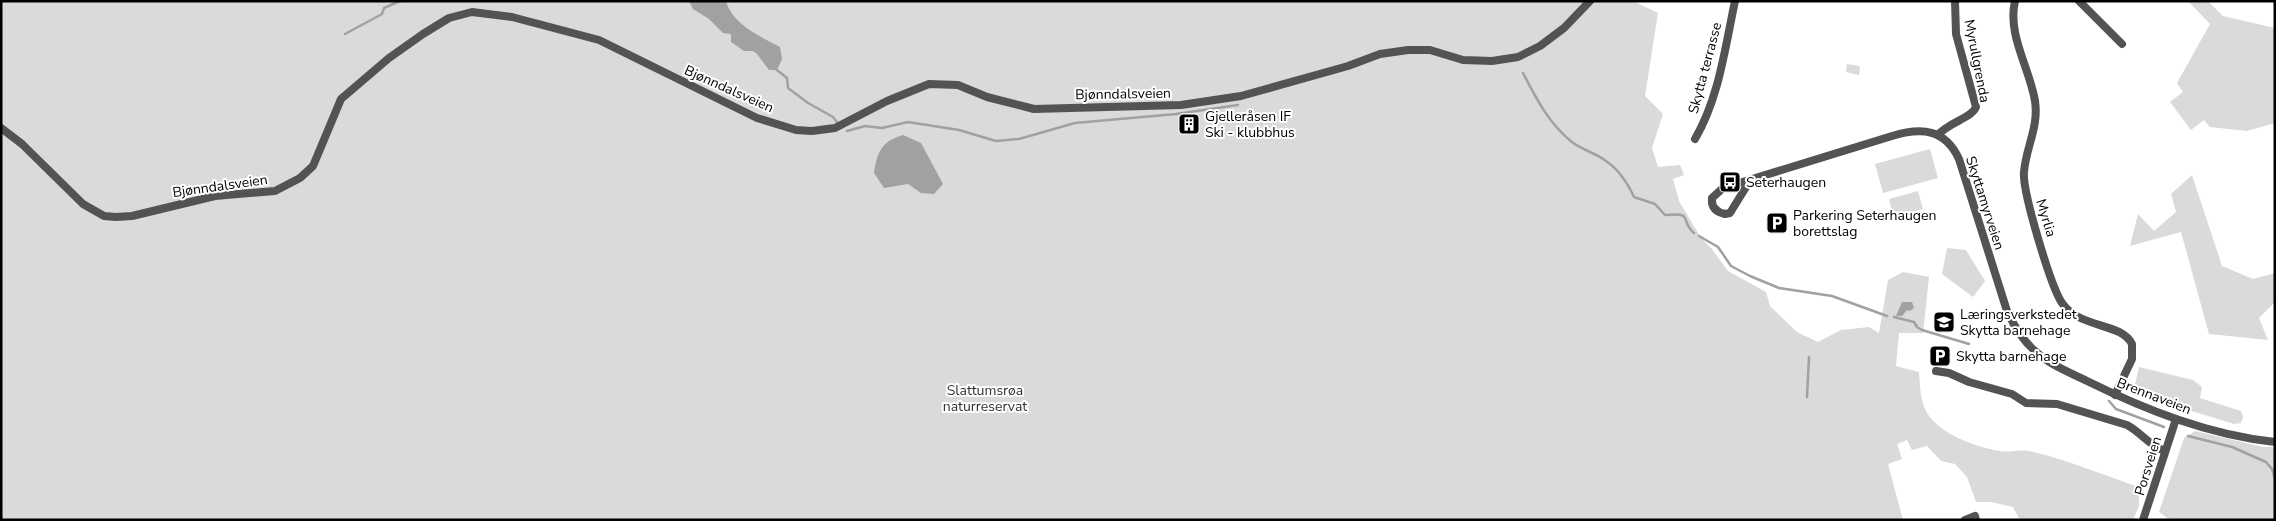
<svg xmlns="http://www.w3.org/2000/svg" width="2276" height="521" font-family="'Nunito Sans',sans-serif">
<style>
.green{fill:#dadada}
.water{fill:#a1a1a1}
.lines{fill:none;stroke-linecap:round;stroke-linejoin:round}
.stream{stroke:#a1a1a1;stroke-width:2.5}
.street{stroke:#535353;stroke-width:8}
.labels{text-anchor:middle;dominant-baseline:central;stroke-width:4;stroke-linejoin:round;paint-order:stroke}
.street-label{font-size:14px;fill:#000;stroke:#fff}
.poi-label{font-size:14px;fill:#000;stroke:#fff;text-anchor:start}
.park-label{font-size:14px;fill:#313131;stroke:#fff}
</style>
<rect width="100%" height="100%" fill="#fff"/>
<g class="green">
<path d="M1,1h1632l25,12 -13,83 18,18 -11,34 6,19 22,-2 4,10 -11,4 6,22 22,37 10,10 17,23 38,21 4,14 27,26 21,10 23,-12 28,-3 10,6 9,-53 15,-8 26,5 -6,56h-24l-3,33 23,6c1,14 1,29 8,41 14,22 49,34 73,38 12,2 20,-3 34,1 35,9 70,23 105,35v19l-6,14h-113l-7,-13 -22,-5h-15l-9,-25 -12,-13 -14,-3 -14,-15 -15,4 -5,-10 -10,4 5,15 -14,5 15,56h-1902z"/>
<path d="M2188,1h20l15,15 52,12v95l-28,8 -37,-4 -6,-7 -13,10 -21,-28 13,-10 -6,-9 33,-59z"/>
<path d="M1847,64l13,2 -1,9 -13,-3z"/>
<path d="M1930,149l8,29 -55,15 -8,-29z"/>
<path d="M2192,175l30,91 31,13 22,-6v29l-16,16 9,22 -59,-6 -28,-102 -51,14 8,-32 16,17 22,-19 -5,-18z"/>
<path d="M1918,191l5,18 -30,8 -4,-18z"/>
<path d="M1947,248l19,2 19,31 -12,16 -31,-23z"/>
<path d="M2139,367l54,13 9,7 -2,11 41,13 2,6 -2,6 -7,1 -101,-31z"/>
<path d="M2195,431l68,16h12v73h-105l-11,-8 25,-74z"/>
</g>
<g class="water">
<path d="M689,1h37c7,24 34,35 54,46l2,12 -5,11h-8l-12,-16 -4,-3h-9l-13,-9v-8l-8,-1 -14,-14 -16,-10z"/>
<path d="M903,135l18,8 22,41 -9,10 -13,-1 -13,-9 -24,4 -10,-15c3,-21 8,-32 29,-38z"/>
<path d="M1902,302h10l2,6 -4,3 -3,-1 -5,6h-6z"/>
</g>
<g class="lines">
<g class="stream">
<path d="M345,34l37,-20 2,-6 16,-7"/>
<path d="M777,70l10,8 1,10 20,15 25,14 4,5"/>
<path d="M1523,73c13,25 26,51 49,69 10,8 24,11 34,19 12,8 22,23 28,36l21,7 10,11c30,-3 14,5 29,18"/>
<path d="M847,131l18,-5 17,2 26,-6 51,8 37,11 23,-2 56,-16 101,-9 62,-9"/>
<path d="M1699,236l19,11 13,19 19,10 29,12 53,8 55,20"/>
<path d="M1894,317l20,5 3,5 5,3 47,14"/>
<path d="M1807,397l2,-40"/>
<path d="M2109,401l7,8 48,18"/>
<path d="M2188,436l44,11 34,15 6,7 3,10"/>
</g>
<g class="street">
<path d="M2015,1c-8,34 15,68 20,100 4,26 -9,46 -11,71 -2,19 27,115 38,131 18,26 59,19 70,41v15l-17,36"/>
<path d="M2079,1l43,43"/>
<path d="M1,128l21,16 61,60 21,12 12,1 16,-1 83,-20 60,-5 25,-13 13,-12 28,-67 48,-41 34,-24 26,-16 23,-6 40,5 87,23 158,78 39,12 16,1 23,-3 52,-27 42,-17 29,1 29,12 47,12 147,-4 60,-9 107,-30 32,-12 28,-4h22l33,10 29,1 26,-4 22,-11 24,-18 26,-27"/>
<path d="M1938,135c11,-13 34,-17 38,-28l-20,-73 -1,-33"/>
<path d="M1695,139c24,-41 30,-91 40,-138"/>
<path d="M1751,179l-21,34 -5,1c-9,-2 -14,-7 -13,-16l11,-10 169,-52c30,-9 53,-7 67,23l48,152c7,15 15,29 28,40 15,14 34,21 52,30 59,29 122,54 188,61"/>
<path d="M1936,371l13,2 20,9 43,12 14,9 31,1 70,21c15,8 22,21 38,26"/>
<path d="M1965,520l10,-4 1,4"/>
<path d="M2143,520l33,-101"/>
</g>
</g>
<defs>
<g id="building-square" transform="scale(1.125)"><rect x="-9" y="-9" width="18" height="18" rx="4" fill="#000" stroke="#fff"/><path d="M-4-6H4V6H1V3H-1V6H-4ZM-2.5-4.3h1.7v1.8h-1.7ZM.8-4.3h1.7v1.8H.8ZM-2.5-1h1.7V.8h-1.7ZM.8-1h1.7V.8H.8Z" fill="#fff"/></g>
<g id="bus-square" transform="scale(1.125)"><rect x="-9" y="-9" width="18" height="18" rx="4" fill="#000" stroke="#fff"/><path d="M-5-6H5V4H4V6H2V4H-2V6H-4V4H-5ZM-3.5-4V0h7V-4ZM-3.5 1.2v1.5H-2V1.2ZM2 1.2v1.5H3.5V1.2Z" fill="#fff"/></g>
<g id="parking-square" transform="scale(1.125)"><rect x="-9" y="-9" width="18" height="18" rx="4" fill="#000" stroke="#fff"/><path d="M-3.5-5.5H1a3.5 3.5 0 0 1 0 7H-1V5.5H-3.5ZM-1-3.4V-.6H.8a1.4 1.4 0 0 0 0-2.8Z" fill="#fff"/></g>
<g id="school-square" transform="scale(1.125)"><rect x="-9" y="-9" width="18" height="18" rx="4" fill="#000" stroke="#fff"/><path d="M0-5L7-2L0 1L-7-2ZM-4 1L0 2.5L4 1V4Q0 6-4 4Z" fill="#fff"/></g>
</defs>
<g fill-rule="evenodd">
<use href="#building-square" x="1189" y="124"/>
<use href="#bus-square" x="1730" y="182"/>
<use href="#parking-square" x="1777" y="223"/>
<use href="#school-square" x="1944" y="322"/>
<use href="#parking-square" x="1940" y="356"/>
</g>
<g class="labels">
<g class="street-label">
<text transform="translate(1977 61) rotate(79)">Myrullgrenda</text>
<text transform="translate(1705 68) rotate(-75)">Skytta terrasse</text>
<text transform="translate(729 89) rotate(24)">Bjønndalsveien</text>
<text transform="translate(1123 94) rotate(-1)">Bjønndalsveien</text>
<text transform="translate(220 186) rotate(-8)">Bjønndalsveien</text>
<text transform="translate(1985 203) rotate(72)">Skyttamyrveien</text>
<text transform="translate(2046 218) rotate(73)">Myrlia</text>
<text transform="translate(2154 396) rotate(21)">Brennaveien</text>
<text transform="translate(2148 466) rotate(-73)">Porsveien</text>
</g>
<g class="poi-label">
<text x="1205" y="116">Gjelleråsen IF<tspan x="1205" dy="16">Ski - klubbhus</tspan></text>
<text x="1746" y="182">Seterhaugen</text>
<text x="1793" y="215">Parkering Seterhaugen<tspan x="1793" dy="16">borettslag</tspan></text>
<text x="1960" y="314">Læringsverkstedet<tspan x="1960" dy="16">Skytta barnehage</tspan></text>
<text x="1956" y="356">Skytta barnehage</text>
</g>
<g class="park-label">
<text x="985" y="390">Slattumsrøa<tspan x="985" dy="16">naturreservat</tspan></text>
</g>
</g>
<rect width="2276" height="521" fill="none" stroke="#000000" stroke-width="5"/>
</svg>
